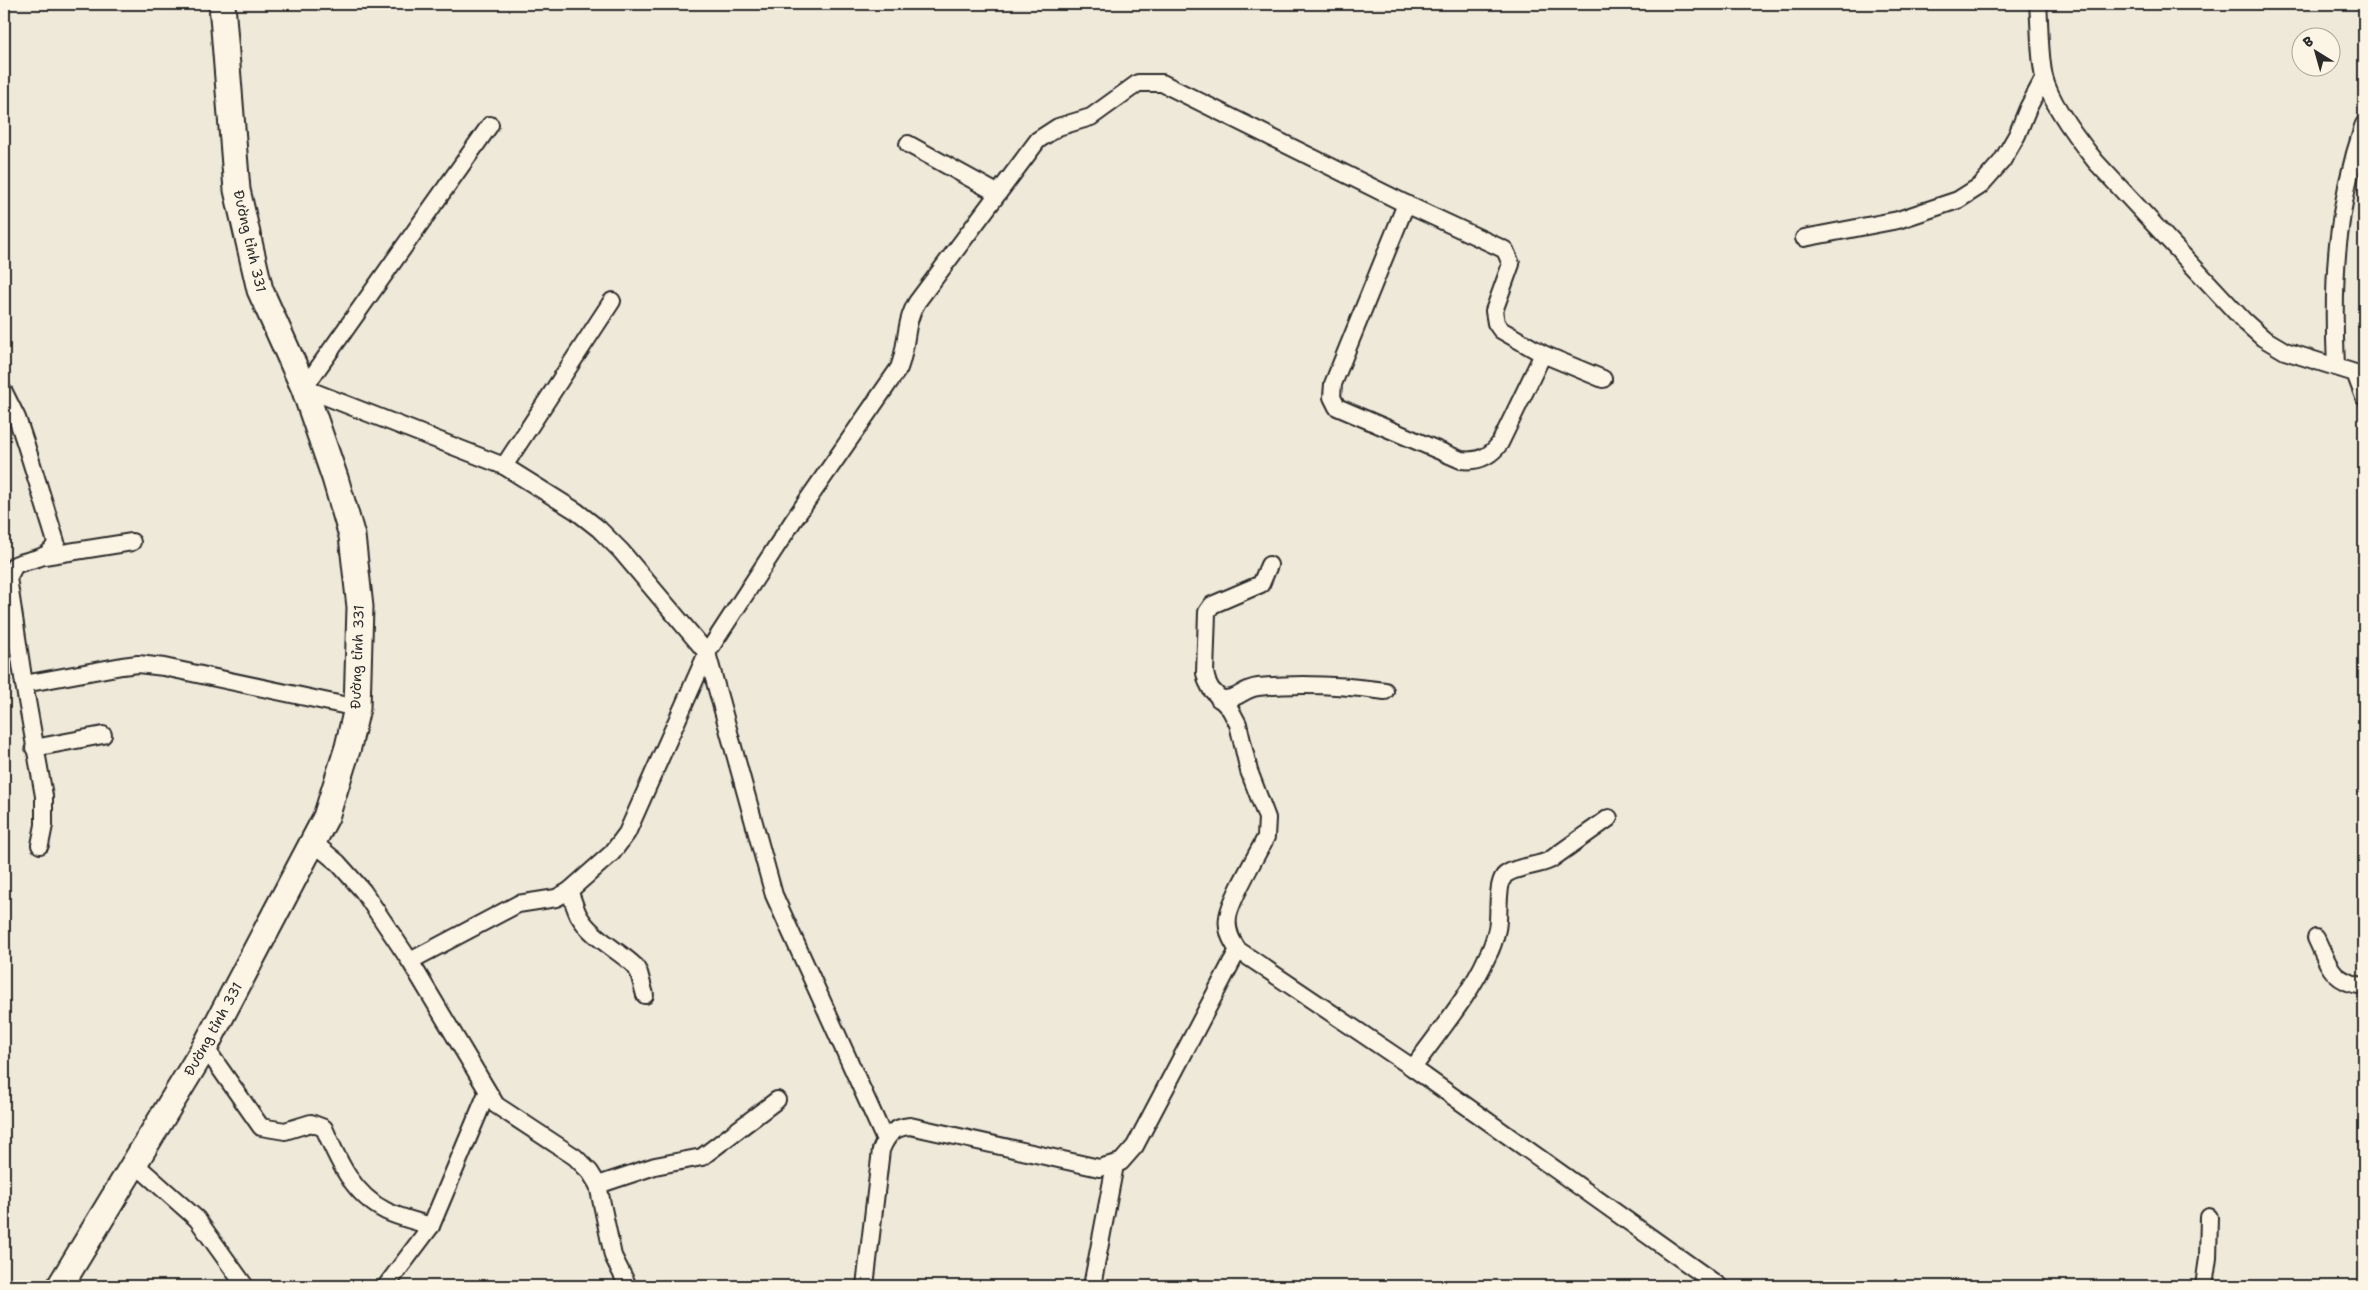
<svg xmlns="http://www.w3.org/2000/svg" width="2368" height="1290" font-family="'Shantell Sans',sans-serif">
<style>
.lines{fill:none;stroke-linecap:round;stroke-linejoin:round}
.minor-casing{stroke:#2b2b2b;stroke-width:20}
.primary-casing{stroke:#2b2b2b;stroke-width:29}
.minor{stroke:#fcf5e5;stroke-width:16}
.primary{stroke:#fcf5e5;stroke-width:25}
.labels{text-anchor:middle;dominant-baseline:central;stroke-width:5;stroke-linejoin:round;paint-order:stroke}
.street-label{font-size:14px;fill:#2b2b2b;stroke:#fcf5e5}
</style>
<rect width="100%" height="100%" fill="#efe9da"/>
<filter id="ink" filterUnits="userSpaceOnUse"><feTurbulence type="fractalNoise" baseFrequency=".02" numOctaves="2"/><feDisplacementMap in="SourceGraphic" scale="10" xChannelSelector="R" yChannelSelector="G"/><feConvolveMatrix kernelMatrix="1 2 1 2 8 2 1 2 1" color-interpolation-filters="sRGB"/></filter>
<g filter="url(#ink)">
<g class="lines">
<g class="minor-casing">
<g id="minor">
<path d="M2038,4c2,23 1,50 6,73 6,25 36,65 52,85l148,159 19,17 22,13 70,22 9,24"/>
<path d="M490,125l-186,263 200,78 72,45 23,18 22,22 86,102 67,242 111,245"/>
<path d="M908,144l89,49"/>
<path d="M1406,204l-73,180 -1,13 5,10 124,53c17,2 29,-3 39,-17l43,-89"/>
<path d="M1804,238l94,-18 60,-20 22,-14 22,-25 15,-26 11,-27 16,-30"/>
<path d="M2336,367c-4,-87 0,-160 28,-243"/>
<path d="M4,392l13,26 9,27 30,97c-5,18 -27,16 -41,23l-7,13 16,106 20,112v29l-4,20"/>
<path d="M504,466l108,-165"/>
<path d="M44,556l88,-14"/>
<path d="M1269,565l-8,19 -49,21 -5,7 -2,61 2,8 4,8 19,20 8,15 11,47 18,47 -1,19c-9,18 -36,63 -38,80 -2,13 3,23 10,33l175,118 306,218"/>
<path d="M24,684l98,-18 16,-2 26,3 193,41"/>
<path d="M1219,699c22,1 22,-10 39,-12 43,-4 85,-2 127,4"/>
<path d="M34,748l69,-13"/>
<path d="M313,842l25,21 25,28 47,70 86,144 79,52 15,15 8,13 15,71 15,30"/>
<path d="M569,891c4,8 6,18 10,25 13,22 38,33 56,50l4,7 6,22"/>
<path d="M2316,938c13,27 15,44 48,48"/>
<path d="M410,961l108,-57 38,-6 13,-7 43,-38 15,-20 80,-180 86,-132 106,-153c9,-23 5,-45 18,-66l121,-162 20,-13 33,-10 47,-34h24l244,121 95,44 4,2 6,14 -17,47 2,12 5,7 42,24 60,25"/>
<path d="M205,1047l56,80 24,4 26,-8 13,5c14,32 28,66 62,83 14,7 30,10 45,15"/>
<path d="M1413,1068c24,-34 58,-74 74,-111 5,-9 8,-19 10,-28 3,-14 -1,-42 7,-53 8,-9 35,-10 46,-16l59,-42"/>
<path d="M133,1162l64,57 48,67"/>
<path d="M598,1185l57,-19 47,-9 75,-57"/>
<path d="M386,1286l45,-60 56,-133"/>
<path d="M865,1286l16,-136c6,-15 13,-23 29,-24l189,42 22,-6 14,-16 103,-196"/>
<path d="M1092,1286l23,-121"/>
<path d="M2204,1286l4,-28 1,-41"/>
</g>
</g>
<g class="primary-casing">
<path id="primary" d="M60,1286l145,-239 121,-230 22,-70 9,-39 3,-101 -8,-71 -17,-58 -31,-90 -44,-98 -23,-100 -15,-186"/>
</g>
<use href="#minor" class="minor"/>
<use href="#primary" class="primary"/>
</g>
</g>
<g class="labels">
<g class="street-label">
<text transform="translate(250 241) rotate(77)">Đường tỉnh 331</text>
<text transform="translate(357 657) rotate(-88)">Đường tỉnh 331</text>
<text transform="translate(213 1029) rotate(-61)">Đường tỉnh 331</text>
</g>
</g>
<rect width="2368" height="1290" fill="none" stroke="#fcf5e5" stroke-width="20"/>
<rect x="10" y="10" width="2348" height="1270" fill="none" stroke="#2b2b2b" stroke-width="2" filter="url(#ink)"/>
<g transform="translate(2316 52) rotate(323)"><circle r="24" fill="#fcf5e5" stroke="#a8a49b"/>
<path d="M0-4L9 19L0 12L-9 19Z" fill="#2b2b2b"/>
<text y="-8" font-size="14" font-weight="bold" text-anchor="middle" fill="#2b2b2b">B</text>
</g>
</svg>
